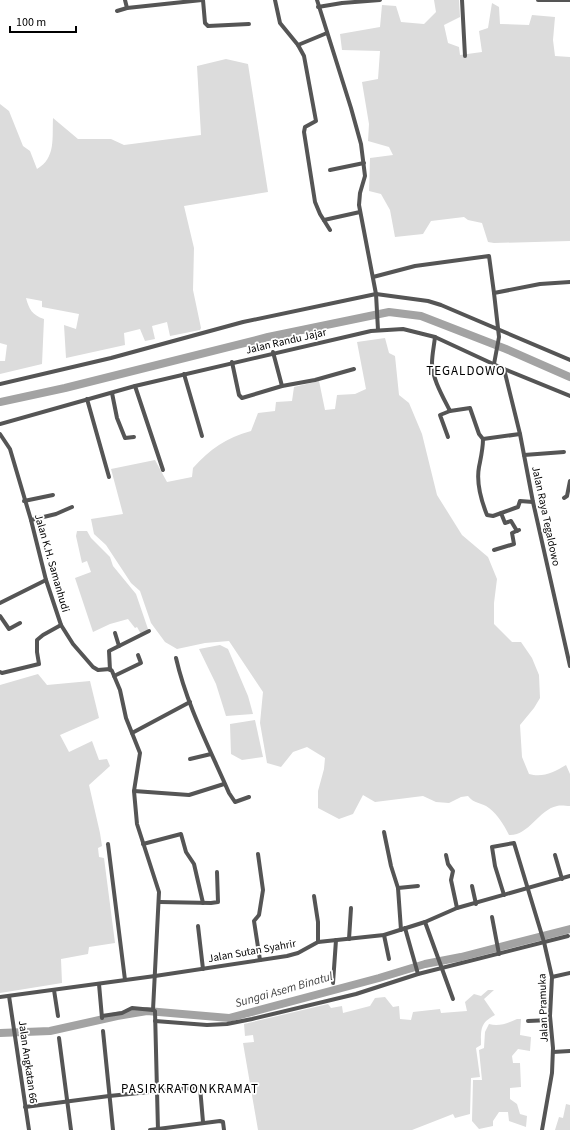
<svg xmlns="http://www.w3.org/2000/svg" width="570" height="1130" font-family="'Source Sans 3',sans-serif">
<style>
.green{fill:#dcdcdc}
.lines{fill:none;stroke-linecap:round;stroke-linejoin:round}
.river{stroke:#a3a3a3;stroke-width:8}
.minor{stroke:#555;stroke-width:4}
.labels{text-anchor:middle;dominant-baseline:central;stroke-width:3.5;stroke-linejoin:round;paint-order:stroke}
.street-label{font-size:11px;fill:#000;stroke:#fff}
.water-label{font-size:12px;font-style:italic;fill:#444;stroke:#fff}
.quarter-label{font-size:13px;letter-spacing:1px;fill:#000;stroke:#fff}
</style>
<rect width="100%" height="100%" fill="#fff"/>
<g class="green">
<path d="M434,0h25l1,17 -16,8 4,18 11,4 1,8 22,-3 -3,-21 9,-3 4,-25 7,4 1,17 29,1 3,-10 23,2 -2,23 2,16 15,1v184l-76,2 -6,-1 -6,-19 -14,-3 -4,-3 -33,4 -8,13 -28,3 -5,-27 -9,-16 -12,-3 1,-33 23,-3 -4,-8 -21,-6 1,-17 -7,-42 16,-3 2,-28 -38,-1 -2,-16 40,-7 2,-22 14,1 5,16 23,2 12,-12z"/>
<path d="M226,59l22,5 20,128 -84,14 10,42 -1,42 8,38 -1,2 -30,6 -3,-14 -15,4 3,13 -10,2 -5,-12 -16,4 1,12 -59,13 -2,-33 12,4 3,-15 -37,-7v-6l-16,-3c3,11 6,17 18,21l-2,45 -42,10v-13h5l2,-16 -7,-2v-239l9,7 14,35 7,5 7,18c19,-11 15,-31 16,-51l25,21h33l13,6 77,-10 -4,-69z"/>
<path d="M385,338l4,15 6,3 4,39 10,8 13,31 15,61 25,40 26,22 9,22 -3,24v21l18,18h9l11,16 7,17 1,23 -6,10 -14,17 2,32 7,17c14,4 25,-2 37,-9l4,9v32c-4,0 -9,-1 -13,0 -19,4 -28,30 -48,29 -5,-10 -11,-20 -20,-27 -8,-6 -15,-4 -21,-12l-7,1 -12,6 -13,-1 -13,-6 -48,6 -12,-7 -10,19 -14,5 -21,-11v-17l6,-22 1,-11 -18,-11 -14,5 -12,15 -14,-4 -7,-40 3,-31 -34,-51 -24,2 -28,6 -12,-7 -14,-19 -11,-32 -9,-8 -25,-38 -12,-11 -3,-15 32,-5 -12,-45 44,-9 12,22 25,-5 1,-9c17,-19 33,-30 58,-37l7,-18 17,-2 1,-9 16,-1 2,-14 25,-6 6,29 10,-1 2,-14 18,-1 11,-5 -9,-47z"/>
<path d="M77,531h10l4,7 19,19 3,9 23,28 12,35 -7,5 -4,-7 -2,1 -7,-9 -18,5 -17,8 -18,-54 16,-6 -4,-11 -5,2 -6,-27z"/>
<path d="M220,645l8,4 20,47 5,18 -27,2 -10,-32 -17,-35z"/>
<path d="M38,674l9,11 43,-4 9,37 -39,17 9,17 23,-11 7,19 8,-1 3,7 -21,19 11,48 2,13 -4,2 1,9 5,1 11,85 -26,4 -1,7 -27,5 1,24 -62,10v-308z"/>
<path d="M255,720l8,37 -21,3 -11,-6 -1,-30z"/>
<path d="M488,990h6l-10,9 11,16c-15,8 -14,14 -14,30l-5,3 4,29 -9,1 -1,36 -15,4 -2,-4 -41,16h-154l-15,-87 11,-1 -1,-7 -8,1 -1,-12 84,-20 3,4 11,-2 1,7 27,-7 5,-8 10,-1 8,10 6,-1 1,13 11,1 2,-8 27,-3 1,4 26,-2 -2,-9 9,-8 7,2z"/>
<path d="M517,1019h4l-1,16 11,2 -1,14 -12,-2 -6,7 1,7h7l1,24 -11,1v11l7,5 3,10 7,2 -1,11 -17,-6 -1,-9h-9l-6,9v5l-14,3 -7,-8 1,-41h9l-3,-30 5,-2 1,-16 4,-8c10,3 19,-1 28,-5z"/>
<path d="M566,1104l4,1v25h-15l4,-13 4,1z"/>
</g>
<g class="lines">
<g class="river">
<path d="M0,402l65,-14 203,-51 121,-25 32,4 85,33 64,28"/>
<path d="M0,1033l50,-2 67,-15 30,-5 82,7 150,-40 46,-14 36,-7 109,-28"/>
</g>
<g class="minor">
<path d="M125,0l2,8"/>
<path d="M203,0l2,23 3,3 41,-2"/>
<path d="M275,0l5,23 18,22 6,11 12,65 -11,6 -1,5 11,70 5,12 10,16"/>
<path d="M317,0l34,108 10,36 4,32 -5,17 -1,12 17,89 2,36"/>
<path d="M462,0l3,56"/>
<path d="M538,0h32"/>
<path d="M318,7l24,-4 38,-3"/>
<path d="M117,11l10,-3 75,-8"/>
<path d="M298,45l29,-12"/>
<path d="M330,170l34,-7"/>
<path d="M324,220l36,-8"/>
<path d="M373,277l42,-11 74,-10 5,37"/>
<path d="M435,337c-1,9 -3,18 -3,26 0,15 11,34 18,48l20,-3 9,26 4,5c0,10 -2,18 -4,28 -3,16 2,33 8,48l6,1 22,-8 3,-1 2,-6 13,1"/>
<path d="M273,352l9,34"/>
<path d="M232,362l7,33 3,3 40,-12 33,-6 39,-11"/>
<path d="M494,364l5,-27 -5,-44 46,-9 30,-2"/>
<path d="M504,369l16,65 13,68 37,164"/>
<path d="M184,374l18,62"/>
<path d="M0,384l111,-26 132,-36 133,-28 52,7 13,4 129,55"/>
<path d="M135,386l28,84"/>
<path d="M112,393l5,25 8,20 9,-1"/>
<path d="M87,399l22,78"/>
<path d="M0,424l135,-38 236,-55 32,-2 32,8 69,32 66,27"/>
<path d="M0,434l10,15 21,71 15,60 15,45 12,19 20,23 5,3 12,-1 2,2 8,19 6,28 14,35 -6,38 3,33 22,68 -6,118 2,1 3,119"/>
<path d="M448,437l-8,-22 10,-4"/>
<path d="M483,439l37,-5"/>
<path d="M524,455l40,-3"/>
<path d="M564,498l3,-2 3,-15"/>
<path d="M24,501l29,-6"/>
<path d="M501,513l4,10 6,-2 6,10"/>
<path d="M31,520l25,-6 16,-7"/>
<path d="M494,550l20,-6 -2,-11 7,-3"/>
<path d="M0,603l46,-23"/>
<path d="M0,616l9,13 11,-6"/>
<path d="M115,633l4,13"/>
<path d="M176,658c11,48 34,91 53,135l6,9 14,-5"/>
<path d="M110,670l-1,-19 40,-20"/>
<path d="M0,672l2,1 37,-9 -2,-12v-12l6,-5 18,-10"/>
<path d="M114,676l27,-13 -3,-8"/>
<path d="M132,733l58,-31"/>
<path d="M190,759l21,-5"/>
<path d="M134,791l55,4 35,-11"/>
<path d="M384,832l7,34 7,22 3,42"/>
<path d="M108,844l17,136"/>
<path d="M143,844l38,-10 5,18 8,12 9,39"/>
<path d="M258,854l5,36 -4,25 -5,6 6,39"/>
<path d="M446,855l2,9 5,7 -2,9 6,28"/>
<path d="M555,855l7,24"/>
<path d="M472,886l4,18"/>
<path d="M398,888l20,-2"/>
<path d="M504,895l-9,-29 -3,-19 22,-4 30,99 8,35 -2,39 3,32 -1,25 -10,57"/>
<path d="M314,896l4,26v20"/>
<path d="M160,902l51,1 7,-1 -1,-30"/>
<path d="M492,917l7,37"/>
<path d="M425,922l28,77"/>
<path d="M198,926l5,43"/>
<path d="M405,928l13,46"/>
<path d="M384,935l5,24"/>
<path d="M349,939l2,-31"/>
<path d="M552,977l18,-4"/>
<path d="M333,983l3,-43"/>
<path d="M99,984l3,34"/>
<path d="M54,990l4,26"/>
<path d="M9,996l20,134"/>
<path d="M0,997l155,-21 132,-20 11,-3 20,-11 66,-7 41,-13 32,-14 113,-32"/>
<path d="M102,1016l20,-3 10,-5 21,2"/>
<path d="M155,1021l52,4 20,-1 25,-5 104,-25 62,-20 150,-38"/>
<path d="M528,1021l22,-1"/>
<path d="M103,1031l10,99"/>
<path d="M59,1038l12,92"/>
<path d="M553,1052l17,-1"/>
<path d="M25,1107l84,-11 91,-9 3,35"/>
<path d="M150,1130l70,-9 3,1 1,8"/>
</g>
</g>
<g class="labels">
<g class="street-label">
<text transform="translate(286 341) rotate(-13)">Jalan Randu Jajar</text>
<text transform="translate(546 516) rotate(78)">Jalan Raya Tegaldowo</text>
<text transform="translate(52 563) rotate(74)">Jalan K.H. Samanhudi</text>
<text transform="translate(252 951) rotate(-10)">Jalan Sutan Syahrir</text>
<text transform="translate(543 1008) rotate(-92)">Jalan Pramuka</text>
<text transform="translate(28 1062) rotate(82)">Jalan Angkatan 66</text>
</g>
<g class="water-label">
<text transform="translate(284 990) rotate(-16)">Sungai Asem Binatul</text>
</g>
<g class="quarter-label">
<text x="466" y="371">TEGALDOWO</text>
<text x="190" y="1089">PASIRKRATONKRAMAT</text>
</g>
</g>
<path d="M10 26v6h66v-6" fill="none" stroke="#000000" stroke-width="2"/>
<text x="16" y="26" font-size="12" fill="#000000" stroke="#ffffff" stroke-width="3" paint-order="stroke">100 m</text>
</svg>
